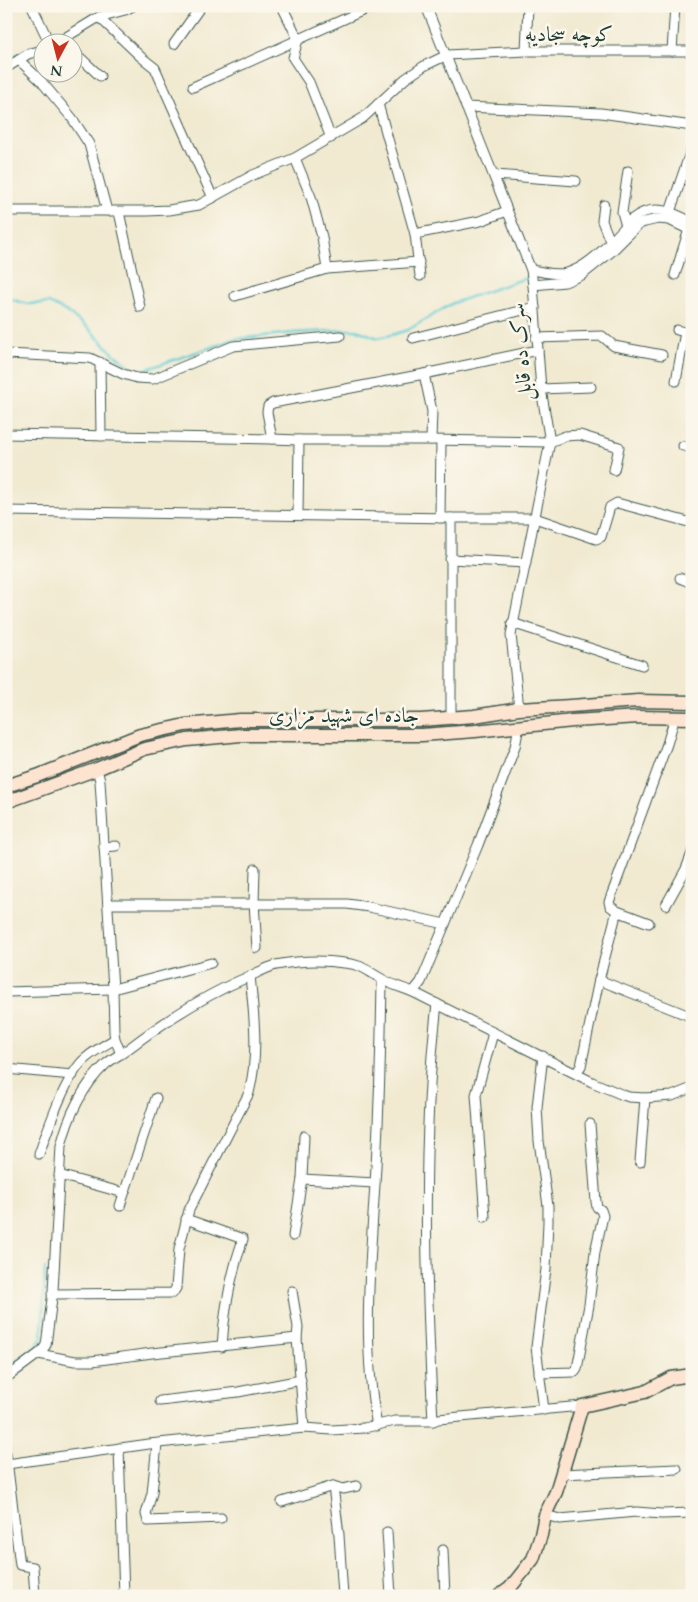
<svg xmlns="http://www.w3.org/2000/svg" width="698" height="1602" font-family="Cardo,Amiri,serif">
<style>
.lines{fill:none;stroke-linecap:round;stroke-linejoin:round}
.stream{stroke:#5dcad4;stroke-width:2.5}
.street-casing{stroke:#3e574c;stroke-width:11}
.secondary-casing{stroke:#3e574c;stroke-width:15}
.street{stroke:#fff;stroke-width:9}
.secondary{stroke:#fde4d0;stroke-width:12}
.labels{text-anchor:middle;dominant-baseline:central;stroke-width:5;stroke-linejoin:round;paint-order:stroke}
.street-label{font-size:21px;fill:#1f3d34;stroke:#fbf7ec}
</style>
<rect width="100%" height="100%" fill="#fbf7ec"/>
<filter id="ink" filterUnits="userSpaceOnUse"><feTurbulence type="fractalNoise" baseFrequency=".02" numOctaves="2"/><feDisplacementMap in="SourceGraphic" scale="10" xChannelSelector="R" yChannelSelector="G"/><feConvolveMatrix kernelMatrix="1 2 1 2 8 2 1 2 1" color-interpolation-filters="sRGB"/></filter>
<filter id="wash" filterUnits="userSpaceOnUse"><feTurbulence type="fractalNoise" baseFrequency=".0096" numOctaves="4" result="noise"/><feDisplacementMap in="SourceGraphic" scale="20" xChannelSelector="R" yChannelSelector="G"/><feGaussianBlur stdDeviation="1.12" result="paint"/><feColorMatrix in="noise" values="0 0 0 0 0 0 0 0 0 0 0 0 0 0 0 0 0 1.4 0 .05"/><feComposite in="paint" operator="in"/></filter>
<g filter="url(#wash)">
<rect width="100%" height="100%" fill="#f1ead1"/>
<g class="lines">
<g class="stream">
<path d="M111,10l8,-4"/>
<path d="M80,24l11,-8 5,-1"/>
<path d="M52,40l14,-8"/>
<path d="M6,59l36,-15"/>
<path d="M535,277h12"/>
<path d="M6,298l22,6 21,-1 18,9 20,15 28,28 23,17 97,-33 58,-6 49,-3h15l21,8 17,-4 13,-4 45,-27 76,-26"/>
<path d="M6,1369l31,-23 5,-9 3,-69"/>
</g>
</g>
</g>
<g filter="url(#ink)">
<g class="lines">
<g class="street-casing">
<g id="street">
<path d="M32,6l17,36"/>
<path d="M282,6l16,33 -5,19 16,24 22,56"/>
<path d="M426,6l105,264 2,15 8,104 9,53 -39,193 8,74"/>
<path d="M99,17l42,40 14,11 58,130"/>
<path d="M58,42l41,-25 26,-7 8,-4"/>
<path d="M174,44l27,-38"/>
<path d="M72,50l28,26"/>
<path d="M526,51l2,-45"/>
<path d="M672,51l3,-45"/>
<path d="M19,60l22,21 31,37 17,26 18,67"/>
<path d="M6,68l22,-14 14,-4"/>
<path d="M193,87l180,-81"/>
<path d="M378,104l37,130 5,42"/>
<path d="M466,107l135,6 91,13"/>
<path d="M295,158l16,39 11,40 5,32"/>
<path d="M494,175l82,6"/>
<path d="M604,205l-2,16 8,20"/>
<path d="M6,211h141l22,-1 30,-5 54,-30 42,-17 68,-40 42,-39 19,-13 23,-11 79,-4h166"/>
<path d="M119,212l21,95"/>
<path d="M670,212l22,-65"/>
<path d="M626,226l-4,-14 6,-41"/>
<path d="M415,234l65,-13 27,-10"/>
<path d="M531,270c11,1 24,6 35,3 23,-5 50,-36 66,-54 21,-16 39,-8 60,3"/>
<path d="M675,275l14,-46"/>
<path d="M533,285l32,-3 17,-7 29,-23 28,-28 6,-2 13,-3 11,1 23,11"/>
<path d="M235,296l92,-27 92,-7"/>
<path d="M677,330l15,4"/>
<path d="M413,338l122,-31"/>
<path d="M536,338l66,-2 12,10 48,9"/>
<path d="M6,354l84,4 33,16 14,4 16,1 80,-33 107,-10"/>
<path d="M100,362l1,74"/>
<path d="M424,374l8,37 -1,29"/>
<path d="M676,381l9,-49"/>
<path d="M541,389l50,-2"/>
<path d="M6,434l266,5 27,1h132l119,2 15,-6 15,-1 39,12 -5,23"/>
<path d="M272,439l-5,-27 1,-6 5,-3 151,-29 114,-24"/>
<path d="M683,446l9,2"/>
<path d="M6,511l445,7h84l61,21 5,-2 9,-30 7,-4 75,20"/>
<path d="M298,515l1,-75"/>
<path d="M440,518l1,-77"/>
<path d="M451,518v200"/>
<path d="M450,559l76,4"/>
<path d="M680,578l12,5"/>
<path d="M512,623l130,42"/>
<path d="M97,769l3,12 13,208 1,43 1,7 6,15"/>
<path d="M104,847l12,-1"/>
<path d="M255,869l-1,34 3,45"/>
<path d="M108,904h239l22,3 76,17"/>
<path d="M666,905l20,-36 6,-16"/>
<path d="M649,923l-32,-12 -7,-5 -1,-4 58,-158 8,-27"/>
<path d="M599,980l93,37"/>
<path d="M6,992l107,-3 98,-26"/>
<path d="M413,992l8,-10 57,-137 37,-98 4,-21"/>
<path d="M543,1056l-6,51 2,34 9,65v16l-2,47 -10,78 8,63"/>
<path d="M6,1069l67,6"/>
<path d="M576,1073l5,-7 18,-86 18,-69"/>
<path d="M39,1154c9,-25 27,-80 47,-96 9,-8 19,-13 29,-19"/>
<path d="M640,1162l5,-64"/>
<path d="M59,1175l65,18"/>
<path d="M302,1179l73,4"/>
<path d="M120,1206l36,-108"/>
<path d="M485,1217l-9,-122 17,-62"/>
<path d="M186,1219l57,20c-12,35 -19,71 -21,108"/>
<path d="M293,1236l9,-57 2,-43"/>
<path d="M292,1291l6,36 -1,11 7,90"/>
<path d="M52,1294l121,-1 3,-5 3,-39 10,-39 60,-117c10,-39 5,-78 1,-117"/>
<path d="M39,1354l36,7h17l60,-8 145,-15"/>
<path d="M539,1373l36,-1 2,-3 12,-64 6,-53 8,-36 -2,-6 -4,-3 -1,-5 -6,-78"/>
<path d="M6,1378l35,-26 5,-7 7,-54 8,-145c7,-29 22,-61 45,-82 7,-6 15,-10 22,-15 38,-29 77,-54 120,-72 9,-4 18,-9 28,-12 21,-4 47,-5 68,-2 18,1 23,8 38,16 9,6 21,9 31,13l179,90 31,13 6,2 16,1 27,-2 20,-8"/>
<path d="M160,1401l78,-9 63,-12"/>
<path d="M433,1421c-7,-139 -12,-278 4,-417"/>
<path d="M377,1426c-15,-80 -7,-162 -2,-242 4,-68 6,-136 7,-204"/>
<path d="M157,1444l-5,49 -6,21 2,7 73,-3"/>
<path d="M119,1448l5,148"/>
<path d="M6,1453l14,112 13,2 2,29"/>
<path d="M7,1464l142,-20 125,-13 30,-3 28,2 32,-2 31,-7h38l5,-2 144,-13"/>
<path d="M561,1474l116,-5"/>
<path d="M333,1486l6,49 4,61"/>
<path d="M282,1502l51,-16 10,3 14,-3"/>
<path d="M545,1515l15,4 76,-7 26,2 30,-1"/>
<path d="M387,1532l4,64"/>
<path d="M443,1550l2,46"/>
</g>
</g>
<g class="secondary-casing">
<g id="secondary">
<path d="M6,786l31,-10 103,-41 45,-10 55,-5h181l53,-4 45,-7 52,-3 67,-5 54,1"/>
<path d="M6,802l91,-33 47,-20 43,-9 54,-5h181l53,-4 98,-10 66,-4 53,1"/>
<path d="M499,1596l11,-8 23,-29 8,-24 4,-20 11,-23 26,-86 63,-14 26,-14 21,-3"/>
</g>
</g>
<use href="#street" class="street"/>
<use href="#secondary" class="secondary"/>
</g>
</g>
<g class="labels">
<g class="street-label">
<text x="569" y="34">کوچه سجادیه</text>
<text transform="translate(521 352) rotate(-95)">سرک ده قابل</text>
<text x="344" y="715">جاده ای شهید مزاری</text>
</g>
</g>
<rect width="698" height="1602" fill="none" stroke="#fbf7ec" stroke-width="25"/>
<g transform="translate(58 58) rotate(187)"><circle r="24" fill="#fbf7ec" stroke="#a3ada2"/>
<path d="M0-4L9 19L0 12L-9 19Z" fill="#c8321e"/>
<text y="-8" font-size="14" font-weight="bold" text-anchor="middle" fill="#1f3d34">N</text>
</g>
</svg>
